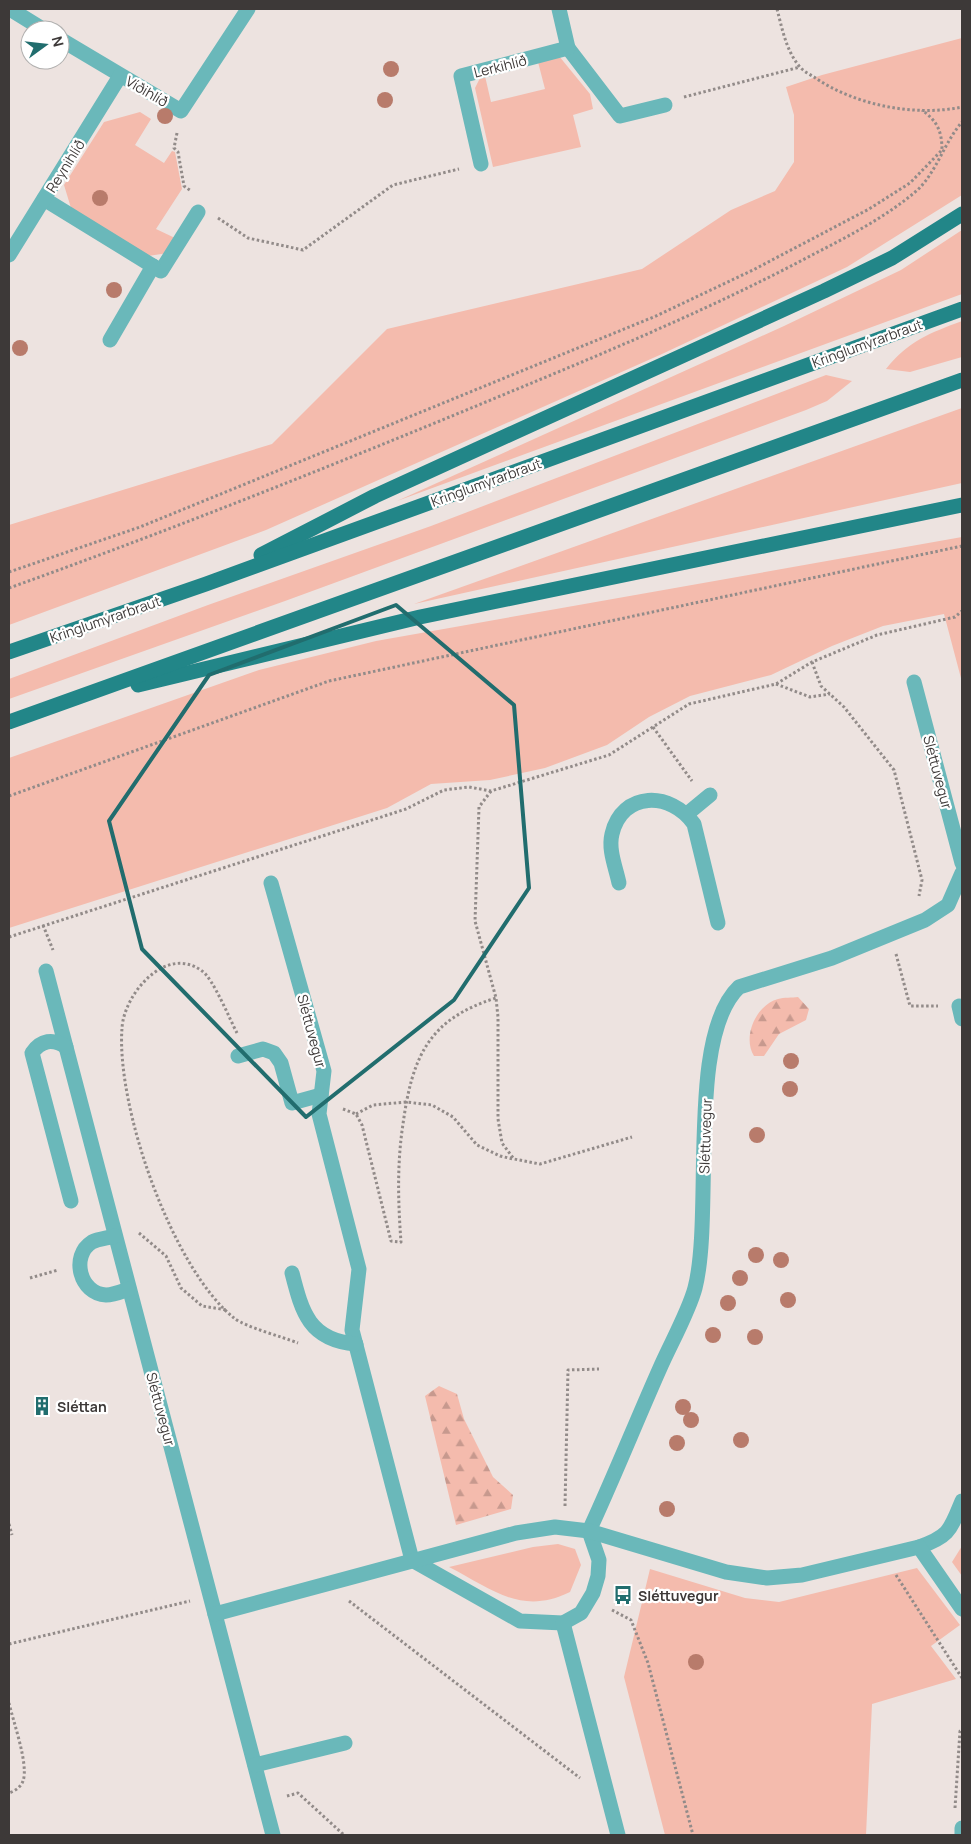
<svg xmlns="http://www.w3.org/2000/svg" width="971" height="1844" font-family="Manrope,sans-serif">
<style>
.green{fill:#f4bbad}
.forest{fill:url(#forest-firs)}
.lines{fill:none;stroke-linecap:round;stroke-linejoin:round}
.path{stroke:#928b89;stroke-width:3;stroke-dasharray:2.5 2.5;stroke-linecap:butt}
.minor{stroke:#6ab8ba;stroke-width:15}
.major{stroke:#228688;stroke-width:15}
.tree{fill:#b87b6b}
.marked{fill:none;stroke:#216d6e;stroke-width:4;stroke-linejoin:round}
.labels{text-anchor:middle;dominant-baseline:central;stroke-width:4.5;stroke-linejoin:round;paint-order:stroke}
.street-label{font-size:14px;fill:#3d3938;stroke:#fff}
.poi-label{font-size:14px;font-weight:bold;fill:#3d3938;stroke:#fff;text-anchor:start}
</style>
<defs>
<pattern id="forest-firs" width="22" height="20" patternUnits="userSpaceOnUse" patternTransform="scale(1.25)"><rect width="22" height="20" fill="#f4bbad"/><path d="M5 1l3.5 6h-7zM16 11l3.5 6h-7z" fill="#c7998e"/></pattern>
</defs>
<rect width="100%" height="100%" fill="#ede3e0"/>
<g class="green">
<path d="M962,38v157l-115,72 -185,87 -396,176 -257,95v-100l263,-81 115,-115 255,-60 89,-59 44,-19 19,-29v-47l-8,-28 36,-12z"/>
<path d="M559,56l31,38 3,15 -20,6 8,32 -88,20 -18,-79 5,-10 5,-2 6,26 54,-13 -7,-27z"/>
<path d="M140,112l11,7 -16,26 29,18 8,-12 3,1 7,37 -26,40 19,9 -7,15 -20,3 -77,-48 -7,-23 40,-63z"/>
<path d="M962,230v64l-565,207 387,-175 117,-56z"/>
<path d="M962,321v36l-52,15 -24,-3c22,-28 44,-36 76,-48z"/>
<path d="M826,375l26,6 -25,20 -21,9 -521,191 -276,98v-20l199,-74 223,-79z"/>
<path d="M962,408v75l-548,121z"/>
<path d="M962,537v145l-18,-68 -61,12 -51,20 -61,29 -81,21 -41,21 -42,28 -62,23 -55,12 -59,4 -44,24 -378,120v-170l250,-88 117,-29z"/>
<path d="M558,1544l17,5 6,16 -11,27c-49,24 -78,-3 -121,-25l84,-20z"/>
<path d="M962,1546v30l-10,-14z"/>
<path d="M917,1568l43,57 -29,21 25,33 -84,25 -6,131h-201l-41,-158 26,-108 95,29 34,4z"/>
</g>
<g class="forest">
<path d="M798,997l11,12 -3,11 -27,14 -15,22h-10c-12,-19 2,-51 24,-57 6,-2 14,-1 20,-2z"/>
<path d="M439,1386l18,8 7,25 29,58 20,18 -2,14 -55,16 -31,-129z"/>
</g>
<g class="lines">
<g class="path">
<path d="M777,9c5,19 9,41 22,57 4,5 10,8 15,11 40,28 101,40 148,30"/>
<path d="M684,97l116,-30"/>
<path d="M177,133l-3,15 4,4 6,34 7,5"/>
<path d="M218,218l30,20 55,12 90,-65 66,-16"/>
<path d="M9,572l131,-45 516,-211 97,-46 116,-61 41,-26 32,-33c0,-19 -5,-29 -20,-40"/>
<path d="M9,588c193,-69 384,-147 573,-226 78,-33 155,-67 230,-107 35,-18 72,-37 102,-62 22,-18 29,-49 48,-71"/>
<path d="M812,662l9,24 23,21 50,63 28,110 -3,16"/>
<path d="M776,684l34,13 20,-3"/>
<path d="M653,727l39,54"/>
<path d="M491,791l-12,16 -4,114 21,77 2,19v102l4,24 12,16 26,5 92,-27"/>
<path d="M9,796l320,-115 633,-135"/>
<path d="M43,925l10,25"/>
<path d="M9,937l397,-128 38,-19 25,-3 22,4 118,-36 80,-51 87,-20 36,-22 65,-27 78,-18 7,-6"/>
<path d="M896,954l14,52h28"/>
<path d="M237,1033c-7,-13 -24,-55 -35,-62 -36,-27 -78,23 -80,57 -6,79 50,240 112,290 11,9 49,19 64,25"/>
<path d="M343,1109l13,5 6,11 29,116 10,1c-3,-40 -4,-79 2,-118 9,-66 25,-105 93,-126"/>
<path d="M356,1114l17,-9 33,-3 26,3 21,12 24,28 23,11 13,3"/>
<path d="M139,1233l27,23 15,32 21,18 25,4"/>
<path d="M30,1278l28,-8"/>
<path d="M565,1506l3,-136 31,-1"/>
<path d="M9,1524l3,11"/>
<path d="M896,1575l66,103"/>
<path d="M349,1601l231,177"/>
<path d="M612,1610l19,10 17,43 45,172"/>
<path d="M9,1644l181,-43"/>
<path d="M9,1703c4,18 20,62 14,78 -2,6 -8,10 -14,12"/>
<path d="M287,1796l11,-3 46,42"/>
<path d="M955,1808l5,-77 2,-1"/>
</g>
<g class="minor">
<path d="M10,9l34,21"/>
<path d="M60,39l121,72 67,-102"/>
<path d="M568,48l52,68 45,-11"/>
<path d="M481,164l-20,-88 107,-28 -9,-39"/>
<path d="M44,199l117,72 37,-59"/>
<path d="M9,255l111,-179"/>
<path d="M110,340l43,-74"/>
<path d="M914,682l48,181"/>
<path d="M687,814l23,-19"/>
<path d="M271,883l53,188 -5,43 40,155 -7,61 60,230 108,61 43,2 18,-10 12,-20 5,-17 1,-16 -10,-29c25,-54 47,-109 71,-163 10,-23 29,-57 35,-80 19,-74 -9,-251 44,-301l93,-29 93,-38 23,-15 14,-32"/>
<path d="M619,883c-3,-15 -11,-33 -7,-49 10,-43 59,-43 82,-10l24,99"/>
<path d="M46,971l227,864"/>
<path d="M959,1006l3,13"/>
<path d="M66,1047c-13,-9 -25,-7 -34,6l39,148"/>
<path d="M238,1056l25,-7 11,4 7,10 11,40 29,-8"/>
<path d="M115,1236c-7,2 -17,3 -23,6 -22,14 -12,52 14,53 8,0 17,-4 23,-6"/>
<path d="M292,1273c10,39 17,67 64,71"/>
<path d="M919,1547c31,-11 31,-17 43,-46"/>
<path d="M215,1614l301,-81 39,-6 34,4 137,41 41,6 35,-3 117,-28 43,62"/>
<path d="M563,1623l55,212"/>
<path d="M255,1765l90,-22"/>
<path d="M962,1835v-7"/>
</g>
<g class="major">
<path d="M261,555l114,-59 449,-205 68,-33 70,-44"/>
<path d="M9,652l197,-68 756,-275"/>
<path d="M138,685l282,-68 542,-112"/>
<path d="M9,722l953,-342"/>
</g>
</g>
<g class="tree">
<circle cx="391" cy="69" r="8"/>
<circle cx="385" cy="100" r="8"/>
<circle cx="165" cy="116" r="8"/>
<circle cx="100" cy="198" r="8"/>
<circle cx="114" cy="290" r="8"/>
<circle cx="20" cy="348" r="8"/>
<circle cx="791" cy="1061" r="8"/>
<circle cx="790" cy="1089" r="8"/>
<circle cx="757" cy="1135" r="8"/>
<circle cx="756" cy="1255" r="8"/>
<circle cx="781" cy="1260" r="8"/>
<circle cx="740" cy="1278" r="8"/>
<circle cx="788" cy="1300" r="8"/>
<circle cx="728" cy="1303" r="8"/>
<circle cx="713" cy="1335" r="8"/>
<circle cx="755" cy="1337" r="8"/>
<circle cx="683" cy="1407" r="8"/>
<circle cx="691" cy="1420" r="8"/>
<circle cx="741" cy="1440" r="8"/>
<circle cx="677" cy="1443" r="8"/>
<circle cx="667" cy="1509" r="8"/>
<circle cx="696" cy="1662" r="8"/>
</g>
<path class="marked" d="M396,605l118,100 15,183 -75,112 -148,117 -164,-168 -33,-128 100,-146z"/>
<defs>
<g id="building-bare" transform="scale(1.5)"><path d="M-4-6H4V6H1V3H-1V6H-4ZM-2.5-4.3h1.7v1.8h-1.7ZM.8-4.3h1.7v1.8H.8ZM-2.5-1h1.7V.8h-1.7ZM.8-1h1.7V.8H.8Z" fill="#216d6e" stroke="#fff" stroke-width="2.5" paint-order="stroke"/></g>
<g id="bus-bare" transform="scale(1.5)"><path d="M-5-6H5V4H4V6H2V4H-2V6H-4V4H-5ZM-3.5-4V0h7V-4ZM-3.5 1.2v1.5H-2V1.2ZM2 1.2v1.5H3.5V1.2Z" fill="#216d6e" stroke="#fff" stroke-width="2.5" paint-order="stroke"/></g>
</defs>
<g fill-rule="evenodd">
<use href="#building-bare" x="42" y="1406"/>
<use href="#bus-bare" x="623" y="1595"/>
</g>
<g class="labels">
<g class="street-label">
<text transform="translate(500 66) rotate(-14)">Lerkihlíð</text>
<text transform="translate(147 91) rotate(30)">Víðihlíð</text>
<text transform="translate(65 166) rotate(-58)">Reynihlíð</text>
<text transform="translate(867 343) rotate(-20)">Kringlumýrarbraut</text>
<text transform="translate(486 482) rotate(-20)">Kringlumýrarbraut</text>
<text transform="translate(105 619) rotate(-19)">Kringlumýrarbraut</text>
<text transform="translate(938 772) rotate(75)">Sléttuvegur</text>
<text transform="translate(312 1031) rotate(75)">Sléttuvegur</text>
<text transform="translate(705 1136) rotate(-88)">Sléttuvegur</text>
<text transform="translate(161 1409) rotate(75)">Sléttuvegur</text>
</g>
<g class="poi-label">
<text x="57" y="1406">Sléttan</text>
<text x="638" y="1595">Sléttuvegur</text>
</g>
</g>
<rect width="971" height="1844" fill="none" stroke="#3d3938" stroke-width="20"/>
<g transform="translate(45 45) rotate(75)"><circle r="24" fill="#ffffff" stroke="#b1b0af"/>
<path d="M0-4L9 19L0 12L-9 19Z" fill="#216d6e"/>
<text y="-8" font-size="14" font-weight="bold" text-anchor="middle" fill="#3d3938">N</text>
</g>
</svg>
